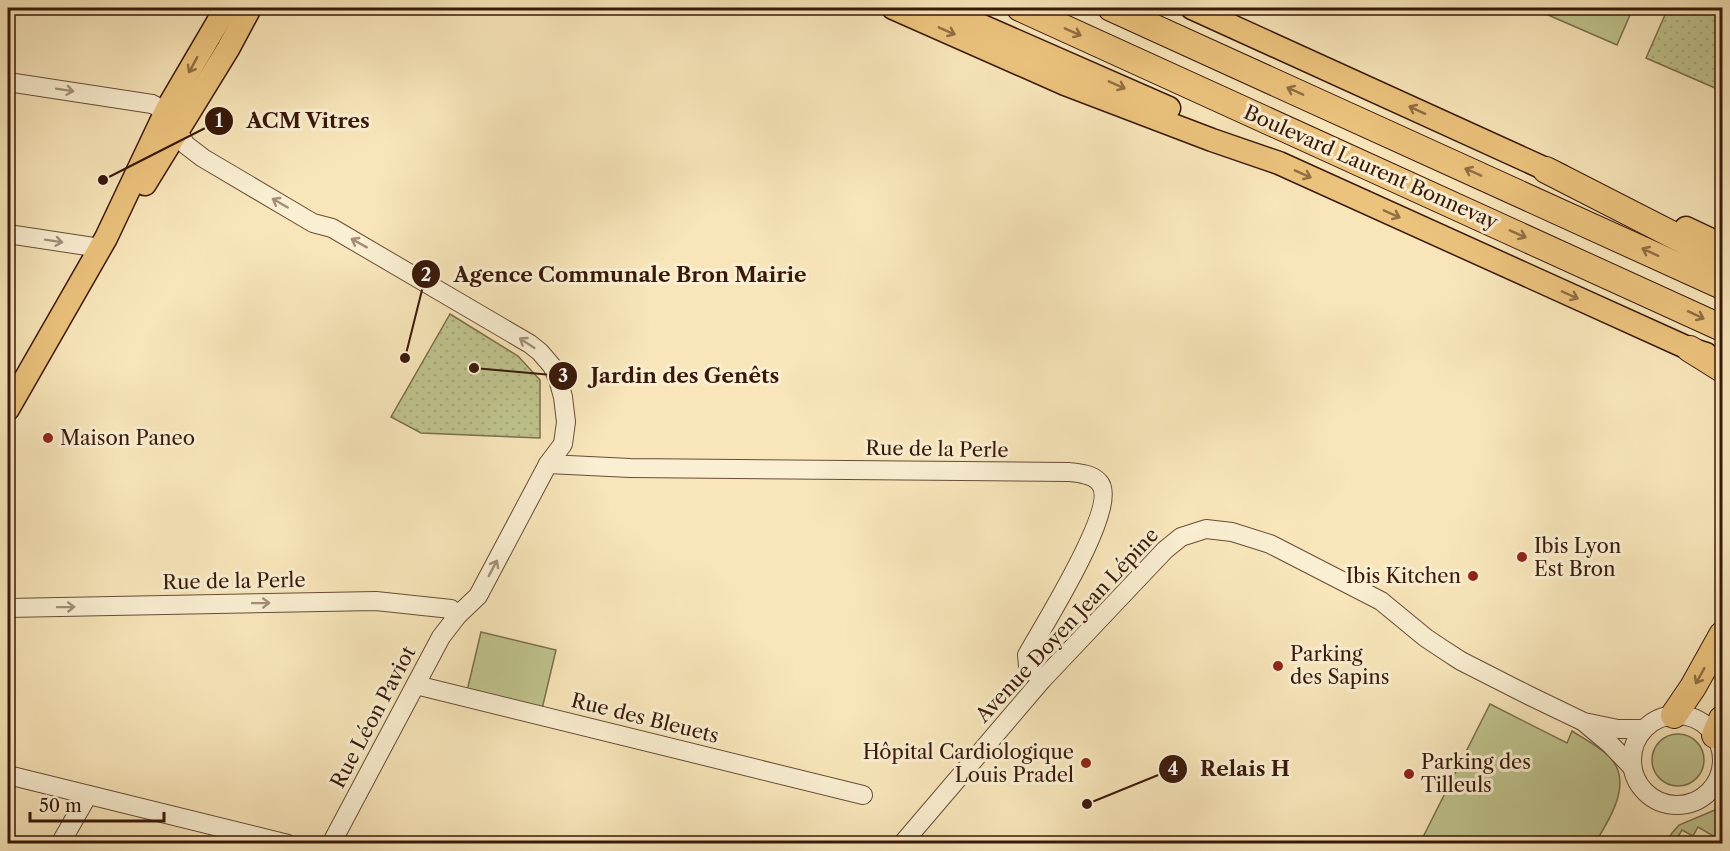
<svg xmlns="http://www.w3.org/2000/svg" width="1730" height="851" font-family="'Libre Caslon Text',serif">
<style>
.grass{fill:#bfc48e;stroke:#7c6e4c;stroke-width:1.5}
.park{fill:url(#park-dots);stroke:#7c6e4c;stroke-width:1.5}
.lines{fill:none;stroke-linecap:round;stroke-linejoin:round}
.minor-casing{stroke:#684c36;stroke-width:20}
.major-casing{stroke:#38180a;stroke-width:25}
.highway-casing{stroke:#38180a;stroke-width:28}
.minor{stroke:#faefd2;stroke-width:18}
.major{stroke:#ecc37d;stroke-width:22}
.highway{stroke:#ecc37d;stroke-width:26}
.oneway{stroke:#926e44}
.oneway2{stroke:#a38e78}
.poi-dot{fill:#8f2418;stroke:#faefd2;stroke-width:2}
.labels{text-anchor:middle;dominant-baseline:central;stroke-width:6;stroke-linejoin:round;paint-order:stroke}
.street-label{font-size:20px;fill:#38180a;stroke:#faefd2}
.poi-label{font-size:20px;fill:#38180a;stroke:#faefd2;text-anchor:start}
.leader{fill:none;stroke:#38180a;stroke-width:2}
.callout-dot{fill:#38180a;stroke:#faefd2;stroke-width:2}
.mark-label{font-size:18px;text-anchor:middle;font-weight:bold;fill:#fff}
.callout-label{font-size:21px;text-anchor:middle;font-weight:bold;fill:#38180a;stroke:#faefd2;stroke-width:6;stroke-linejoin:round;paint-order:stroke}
</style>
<defs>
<pattern id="park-dots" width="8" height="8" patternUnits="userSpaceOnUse" patternTransform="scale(1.5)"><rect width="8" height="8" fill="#bfc48e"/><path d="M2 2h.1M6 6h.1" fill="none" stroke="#a5a879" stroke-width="1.8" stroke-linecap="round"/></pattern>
</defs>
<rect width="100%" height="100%" fill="#f8e6ba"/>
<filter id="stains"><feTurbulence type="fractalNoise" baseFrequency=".00333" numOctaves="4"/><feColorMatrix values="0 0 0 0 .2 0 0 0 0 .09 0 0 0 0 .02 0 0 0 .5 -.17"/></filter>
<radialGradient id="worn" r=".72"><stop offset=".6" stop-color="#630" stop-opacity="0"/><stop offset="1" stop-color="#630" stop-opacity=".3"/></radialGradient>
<g class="grass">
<path d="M1532,8h101l-16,37z"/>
<path d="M481,632l75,18 -14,59 -75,-18z"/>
<path d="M1490,704l77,39 5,-12c11,7 22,13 32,21 33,25 7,65 -9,91h-175z"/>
<circle cx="1678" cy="760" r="26"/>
<path d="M1722,807v36h-1l1,-2 -24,-14 -5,9 -11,-6 -8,13h-8l6,-10 7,-8z"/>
</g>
<g class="park">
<path d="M1668,8h54v83l-76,-33z"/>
<path d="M450,314l68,42 22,24v58l-119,-5 -30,-16z"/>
</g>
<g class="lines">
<g class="minor-casing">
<g id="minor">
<path d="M8,82l144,22 8,4 4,8"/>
<path d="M178,132l8,13 17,13 110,65 19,5 198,116 10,8 12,14 6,13 5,18 3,25 -3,22 -15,20 -70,132 -20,19 -17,22 -110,207"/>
<path d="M8,234l92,14"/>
<path d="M548,464l82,4 439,4c10,1 23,2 30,10 22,23 -58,147 -72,173l1,11 14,14"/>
<path d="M8,608l368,-7 75,8 7,6"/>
<path d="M416,685l447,110"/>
<circle cx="1677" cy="760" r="45"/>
<path d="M1585,723l26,22 21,22"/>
<path d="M8,775l280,69"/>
<path d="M60,844l28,-49"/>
<path d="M902,844l140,-164 123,-130 16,-13 25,-8 26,3 38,12 111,57 45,37 18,12 17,11 69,35 54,26 34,7h26"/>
</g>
</g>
<g class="major-casing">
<g id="major">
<path d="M893,8l172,76 147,56 67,23 411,186 16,5"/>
<path d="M1192,8l369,168"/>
<path d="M948,11l221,97"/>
<path d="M145,184l83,-135 22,-41"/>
<path d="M1686,228l36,17"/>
<path d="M8,409l98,-171 62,-131 58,-99"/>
</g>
</g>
<g class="highway-casing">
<g id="highway">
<path d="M942,8l6,3"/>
<path d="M1020,8l702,320"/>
<path d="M1111,8l611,278"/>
<path d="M1546,170l176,90"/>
<path d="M1690,349l32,20"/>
<path d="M1674,715l19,-28 29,-52"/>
<path d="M1715,735l7,-16"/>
</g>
</g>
<use href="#minor" class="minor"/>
<use href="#major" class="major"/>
<use href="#highway" class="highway"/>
</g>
<defs><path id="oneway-shaft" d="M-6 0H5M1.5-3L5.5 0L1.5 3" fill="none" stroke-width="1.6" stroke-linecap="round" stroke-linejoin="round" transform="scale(1.5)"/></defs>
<g class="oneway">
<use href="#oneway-shaft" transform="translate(947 31) rotate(24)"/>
<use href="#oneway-shaft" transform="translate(1073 32) rotate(24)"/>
<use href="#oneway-shaft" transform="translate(193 65) rotate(119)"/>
<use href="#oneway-shaft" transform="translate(1117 85) rotate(24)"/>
<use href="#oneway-shaft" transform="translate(1295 91) rotate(-156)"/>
<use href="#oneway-shaft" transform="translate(1417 110) rotate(-155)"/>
<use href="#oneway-shaft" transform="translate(1473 172) rotate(-156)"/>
<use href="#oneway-shaft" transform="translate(1303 174) rotate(24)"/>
<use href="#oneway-shaft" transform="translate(1392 214) rotate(24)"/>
<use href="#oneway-shaft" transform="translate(1518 234) rotate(24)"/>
<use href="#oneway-shaft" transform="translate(1650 252) rotate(-155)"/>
<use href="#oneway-shaft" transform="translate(1570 295) rotate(24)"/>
<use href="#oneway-shaft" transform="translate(1696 315) rotate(25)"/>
<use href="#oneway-shaft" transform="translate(1700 676) rotate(119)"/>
</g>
<g class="oneway2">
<use href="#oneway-shaft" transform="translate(65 90) rotate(9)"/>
<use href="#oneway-shaft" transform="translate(280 203) rotate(-150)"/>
<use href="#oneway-shaft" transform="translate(54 241) rotate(9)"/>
<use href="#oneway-shaft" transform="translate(359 243) rotate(-151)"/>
<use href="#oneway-shaft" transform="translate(527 343) rotate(-147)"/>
<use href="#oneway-shaft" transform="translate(493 568) rotate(-62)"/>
<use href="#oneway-shaft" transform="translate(261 603) rotate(-1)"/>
<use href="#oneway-shaft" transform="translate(66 607) rotate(-1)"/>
</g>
<g class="poi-dot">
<circle cx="48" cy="438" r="6"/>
<circle cx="1522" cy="557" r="6"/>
<circle cx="1473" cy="576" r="6"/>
<circle cx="1278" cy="666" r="6"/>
<circle cx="1086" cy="763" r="6"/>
<circle cx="1409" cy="774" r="6"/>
</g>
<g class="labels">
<g class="street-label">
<text transform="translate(1371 167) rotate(24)">Boulevard Laurent Bonnevay</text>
<text transform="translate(937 449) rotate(1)">Rue de la Perle</text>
<text transform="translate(234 581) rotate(-1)">Rue de la Perle</text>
<text transform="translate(1067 625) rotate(-47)">Avenue Doyen Jean Lépine</text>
<text transform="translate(373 717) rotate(-62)">Rue Léon Paviot</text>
<text transform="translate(645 718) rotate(14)">Rue des Bleuets</text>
</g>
<g class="poi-label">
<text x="60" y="438">Maison Paneo</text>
<text x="1534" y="546">Ibis Lyon<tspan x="1534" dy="23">Est Bron</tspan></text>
<text x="1461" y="576" text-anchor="end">Ibis Kitchen</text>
<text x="1290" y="654">Parking<tspan x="1290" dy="23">des Sapins</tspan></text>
<text x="1074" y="752" text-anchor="end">Hôpital Cardiologique<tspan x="1074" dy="23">Louis Pradel</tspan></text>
<text x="1421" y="762">Parking des<tspan x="1421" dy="23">Tilleuls</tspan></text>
</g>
</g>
<path class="leader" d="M103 180L219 121M405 358L426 274M474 368L563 376M1087 804L1173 769"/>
<g class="callout-dot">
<circle cx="103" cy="180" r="6"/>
<circle cx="405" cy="358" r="6"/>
<circle cx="474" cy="368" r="6"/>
<circle cx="1087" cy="804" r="6"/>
<circle cx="219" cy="121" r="15"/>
<circle cx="426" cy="274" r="15"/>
<circle cx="563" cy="376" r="15"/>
<circle cx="1173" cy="769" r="15"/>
</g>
<g class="mark-label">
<text x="219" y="127">1</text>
<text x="426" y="281">2</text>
<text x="563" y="382">3</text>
<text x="1173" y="775">4</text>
</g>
<g class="callout-label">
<text x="308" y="128">ACM Vitres</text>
<text x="630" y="282">Agence Communale Bron Mairie</text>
<text x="685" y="383">Jardin des Genêts</text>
<text x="1245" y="776">Relais H</text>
</g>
<rect width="1730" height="851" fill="none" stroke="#f8e6ba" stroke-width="30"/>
<rect x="9" y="9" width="1712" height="833" fill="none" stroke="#38180a" stroke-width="3"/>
<rect x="15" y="15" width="1700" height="821" fill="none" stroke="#38180a" stroke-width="1.5"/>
<path d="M30 812v9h134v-9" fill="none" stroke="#38180a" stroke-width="3"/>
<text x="39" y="812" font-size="18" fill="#38180a" stroke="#faefd2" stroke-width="4.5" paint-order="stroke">50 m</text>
<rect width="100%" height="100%" filter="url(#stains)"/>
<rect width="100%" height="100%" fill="url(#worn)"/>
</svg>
